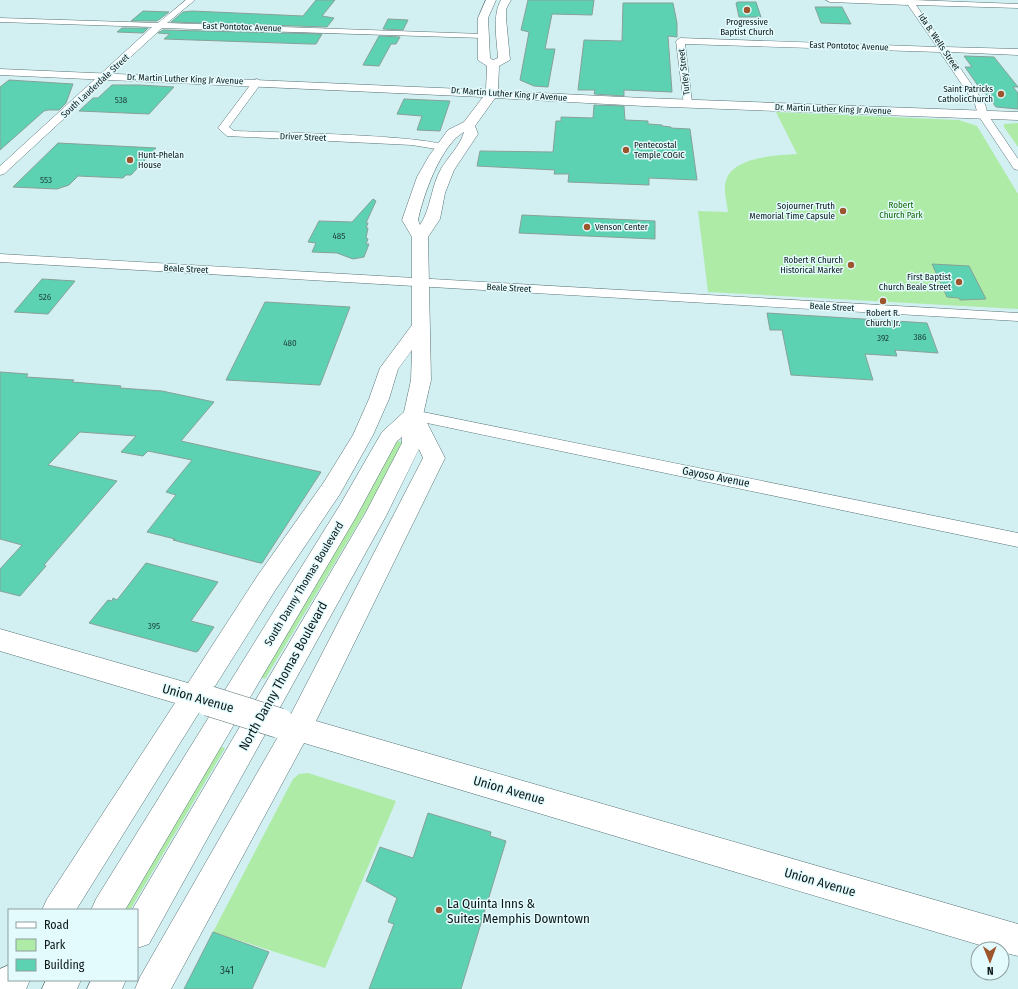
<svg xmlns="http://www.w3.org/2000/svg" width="1018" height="989" font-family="'Fira Sans Condensed',sans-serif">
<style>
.green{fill:#aeeba6}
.building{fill:#5dd2b2;stroke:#87a198}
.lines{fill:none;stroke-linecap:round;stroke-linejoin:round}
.minor-casing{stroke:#587275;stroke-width:1}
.major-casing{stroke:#587275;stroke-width:1}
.minor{fill:#fff;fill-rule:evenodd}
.major{fill:#fff;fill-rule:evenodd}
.major-bridge-casing{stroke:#587275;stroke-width:31;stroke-linecap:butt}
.major-bridge{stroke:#fff;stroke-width:30}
.poi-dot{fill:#9c552d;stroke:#e4fbfd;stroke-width:1.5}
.labels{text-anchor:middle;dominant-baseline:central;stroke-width:3;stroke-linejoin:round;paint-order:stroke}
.far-poi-label{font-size:9px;fill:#0c1718;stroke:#e4fbfd;text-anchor:end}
.far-street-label{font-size:9px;fill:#0c1718;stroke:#e4fbfd}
.number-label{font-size:9px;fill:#20463e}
.far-park-label{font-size:9px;fill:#106603;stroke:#e4fbfd}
.street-label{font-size:11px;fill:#0c1718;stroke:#e4fbfd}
.near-number-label{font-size:11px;fill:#20463e}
.near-street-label{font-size:13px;fill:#0c1718;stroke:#e4fbfd}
.near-poi-label{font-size:13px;fill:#0c1718;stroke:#e4fbfd;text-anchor:start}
</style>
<rect width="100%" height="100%" fill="#d2eff2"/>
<g class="green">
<path d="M776,112l183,8 18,6 41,68v115l-310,-17 -10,-81 30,1c-1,-9 -5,-22 -2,-31 6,-24 51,-26 71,-27z"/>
<path d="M1018,123v24l-14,-20v-3z"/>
<path d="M397,441l5,1 -20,42 -117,195 -6,-2 108,-180z"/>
<path d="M219,746l6,2 -95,162h-11z"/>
<path d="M308,773l88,28 -71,167 -112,-36 80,-153 6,-5z"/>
</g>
<g class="building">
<path d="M316,0h19l-13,16 12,2 -7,9 -156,-5 12,-10 9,-1 111,5z"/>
<path d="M528,0h66l-2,15 -40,-1 -7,35h10l-7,38 -14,-1 -14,-6 9,-48 -8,-2z"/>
<path d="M738,2h18l5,15h-22l-3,-14z"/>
<path d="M623,3h50l4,20v14l-9,-1 4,56 -48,-2v6l-30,-2 1,-4h-17l6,-50 38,1z"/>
<path d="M815,7h27l9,17 -30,-1z"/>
<path d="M143,11l26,1 -12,9h-26z"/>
<path d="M388,19l20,1 -5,10 -20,-1z"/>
<path d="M122,28h26l-5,5 -26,-1z"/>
<path d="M163,30l159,4 -6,10h-6l-146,-5 6,-5 -12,-1z"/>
<path d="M379,36l21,1 -4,7h-5l-12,22 -16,-1z"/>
<path d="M964,56l30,1 24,30h-5l5,6v16l-22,-2 -13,-17h-2l-16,-23h7z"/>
<path d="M9,80l64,4 -7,19 -7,7h-11l-4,1 -44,39v-63z"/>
<path d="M112,85h27l35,2 -25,27 -70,-3 14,-13h5z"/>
<path d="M404,99l46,2 -10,30 -23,-1 5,-14 -25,-2z"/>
<path d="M594,105l30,1 1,14 23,1v3l14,1v1l9,1v1l19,1 7,51 -48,-2v7l-81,-3 1,-8h-15l1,-4 -78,-4 3,-15 73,1 3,-31h5v-4l32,1z"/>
<path d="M58,143l98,5 -25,27h-5l-3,3 -45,-2 -9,9 -12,4 -44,-2z"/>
<path d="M373,199l3,2 -10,22h2l-2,5h2l-2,10 2,1 -2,5h3l-5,13 -11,2 -16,-6 -25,-1 4,-9 -8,-1 11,-21 33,1z"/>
<path d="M522,215l133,6v18l-136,-6z"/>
<path d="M932,264l37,2 17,33 -26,1 -1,-2 -12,-1z"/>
<path d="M42,279l33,2 -27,33 -34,-2z"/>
<path d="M265,302l85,5 -30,78 -94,-5z"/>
<path d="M767,313l160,10 11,30 -43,-3 2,6 -32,-2 8,26 -82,-5 -9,-45h-12z"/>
<path d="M0,372l28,2 -2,3 48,3 -2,2 49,4 -1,2 42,3 52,11 -33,39 140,31 -59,91h-2l-87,-23 2,-1 -28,-7 29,-37 -10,-3 26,-32 -44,-9 -5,5 -22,-4 15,-16 -56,-4 -32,33 69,16 -73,84 2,1 -26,30 -20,-5v-22l22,-24 -22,-6z"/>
<path d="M146,563l72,19 -27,39 23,6 -16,24 -2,1 -107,-29 19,-23 4,1 1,-3 4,2z"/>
<path d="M428,813l63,19 -1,4 16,5 -45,148h-92l25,-65 -6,-2 9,-24 -31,-17 14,-34 33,11z"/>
<path d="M213,932l56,20 -17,37h-68z"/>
</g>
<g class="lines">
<g class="minor-casing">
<g id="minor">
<path d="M186,0h9l-28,23 316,11 4,2 -4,2 -321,-10 -158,146 -4,1v-9l152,-139 -152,-5v-4l158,5z"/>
<path d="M826,0h87l105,4v4l-102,-3 29,42 73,2v6l-69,-3 36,52 3,11 30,44v11l-4,-1 -36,-54 -3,-11 -35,-52 -255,-8 7,59 -2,2h-6l-8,-64 4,-3 257,9 -29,-42 -78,-3z"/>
<path d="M257,79l5,3 -33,45 5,4c27,1 203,4 213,16l-5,3 -30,-5 -185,-9 -9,-8 36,-48z"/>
<path d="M0,254l1018,59v8l-1018,-59z"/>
<path d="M413,410l605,123v14l-610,-128 -3,-4 3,-4z"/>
</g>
</g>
<g class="major-casing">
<g id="major">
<path d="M486,0h10l-8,18 2,40 3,2 5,-2c-1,-17 -6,-43 3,-58h10l-5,9v9l4,42 -11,6 -1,25 146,7 374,14v8l-374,-14 -149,-8 -20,28 3,8 -24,36 -9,23 -5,26 -12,18 3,143 -8,35 22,43 -129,263 702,203v32l-16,-4v-3h-9l-689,-206 -133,246h-36l5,-12 139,-242 -10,-3 -1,-3 -119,215 -12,4v-38h-5l233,-396 37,-71v-6l-5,4 -41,76 -231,393h-34l5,-11 116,-187 -4,1 -8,-2 -124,199h-34l5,-11 128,-196 -175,-52v-22l188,54 70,-108 66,-93 29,-47 16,-36 11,-31 32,-43v-88l-10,-17 15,-43 12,-21 19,-26 16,-8 19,-25 -483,-22v-6l486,21 1,-24 -9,-6v-42zM464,132c-3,13 -17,26 -23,37 -10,17 -10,40 -21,56l-2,-5c5,-24 23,-76 46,-88zM412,350l-1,30 -7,32 -22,20 -42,73 -120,193 -2,-5 -6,-2 64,-102 64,-95 33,-59 16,-36 9,-30zM419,449l4,9 -132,256 -13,-3 108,-195z"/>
<path d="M9,965v15h21l-4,9h-26v-20z"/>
<path d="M46,980h35l-4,9h-35z"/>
<path d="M91,980h35l-4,9h-35z"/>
</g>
</g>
<use href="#minor" class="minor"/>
<use href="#major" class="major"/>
<g class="major-bridge-casing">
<path id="major-bridge" d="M209,701l70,22"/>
</g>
<use href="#major-bridge" class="major-bridge"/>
</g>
<g class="poi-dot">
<circle cx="747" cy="10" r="4"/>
<circle cx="1001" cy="94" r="4"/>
<circle cx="626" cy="150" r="4"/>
<circle cx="130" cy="160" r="4"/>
<circle cx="843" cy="211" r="4"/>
<circle cx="587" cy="227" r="4"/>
<circle cx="851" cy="265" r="4"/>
<circle cx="959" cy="282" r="4"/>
<circle cx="883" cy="301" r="4"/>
<circle cx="439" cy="910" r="4"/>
</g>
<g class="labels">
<g class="far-poi-label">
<text x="747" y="22" text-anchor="middle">Progressive<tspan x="747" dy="10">Baptist Church</tspan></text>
<text x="993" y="89">Saint Patricks<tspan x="993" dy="10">CatholicChurch</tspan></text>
<text x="634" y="145" text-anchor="start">Pentecostal<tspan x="634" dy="10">Temple COGIC</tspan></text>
<text x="138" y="155" text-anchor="start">Hunt-Phelan<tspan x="138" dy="10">House</tspan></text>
<text x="835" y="206">Sojourner Truth<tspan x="835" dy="10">Memorial Time Capsule</tspan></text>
<text x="595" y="227" text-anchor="start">Venson Center</text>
<text x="843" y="260">Robert R Church<tspan x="843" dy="10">Historical Marker</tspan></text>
<text x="951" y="277">First Baptist<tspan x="951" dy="10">Church Beale Street</tspan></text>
<text x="883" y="313" text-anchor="middle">Robert R.<tspan x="883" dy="10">Church Jr.</tspan></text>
</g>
<g class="far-street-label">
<text transform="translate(242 27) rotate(2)">East Pontotoc Avenue</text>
<text transform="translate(939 42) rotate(56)">Ida B. Wells Street</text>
<text transform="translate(849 46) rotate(2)">East Pontotoc Avenue</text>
<text transform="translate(684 72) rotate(-97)">Turley Street</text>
<text transform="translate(185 79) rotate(2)">Dr. Martin Luther King Jr Avenue</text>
<text transform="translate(95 86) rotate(-43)">South Lauderdale Street</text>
<text transform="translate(509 94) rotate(4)">Dr. Martin Luther King Jr Avenue</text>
<text transform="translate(833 109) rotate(2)">Dr. Martin Luther King Jr Avenue</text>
<text transform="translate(303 137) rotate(2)">Driver Street</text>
<text transform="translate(186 269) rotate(3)">Beale Street</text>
<text transform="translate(509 288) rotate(3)">Beale Street</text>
<text transform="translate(832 307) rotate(3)">Beale Street</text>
</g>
<g class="number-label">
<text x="121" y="100">538</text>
<text x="46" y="180">553</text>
<text x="339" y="236">485</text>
<text x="45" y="297">526</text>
<text x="920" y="337">386</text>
<text x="883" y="338">392</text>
<text x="290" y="343">480</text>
<text x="154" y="626">395</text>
</g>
<g class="far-park-label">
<text x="901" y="205">Robert<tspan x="901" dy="10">Church Park</tspan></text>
</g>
<g class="street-label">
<text transform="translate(716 477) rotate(11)">Gayoso Avenue</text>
<text transform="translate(304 584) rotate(-59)">South Danny Thomas Boulevard</text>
</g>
<g class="near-number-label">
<text x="227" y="970">341</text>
</g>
<g class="near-street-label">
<text transform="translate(283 676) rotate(-61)">North Danny Thomas Boulevard</text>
<text transform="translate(198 698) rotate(16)">Union Avenue</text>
<text transform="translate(509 790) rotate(16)">Union Avenue</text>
<text transform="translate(820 882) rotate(16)">Union Avenue</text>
</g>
<g class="near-poi-label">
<text x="447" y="903">La Quinta Inns &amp;<tspan x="447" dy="15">Suites Memphis Downtown</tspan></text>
</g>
</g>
<rect x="8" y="909" width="130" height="72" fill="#e4fbfd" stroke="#8ea0a1"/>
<rect x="16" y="922" width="20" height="6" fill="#ffffff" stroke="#8ea0a1"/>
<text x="44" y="929" font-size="12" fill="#0c1718">Road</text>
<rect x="16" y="939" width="20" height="12" fill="#aeeba6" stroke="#8ea0a1"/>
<text x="44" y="949" font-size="12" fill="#0c1718">Park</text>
<rect x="16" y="959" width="20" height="12" fill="#5dd2b2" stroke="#8ea0a1"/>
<text x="44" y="969" font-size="12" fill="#0c1718">Building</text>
<g transform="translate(990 961) rotate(179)"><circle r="19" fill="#e4fbfd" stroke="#8ea0a1"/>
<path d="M0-3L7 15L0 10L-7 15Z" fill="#9c552d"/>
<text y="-6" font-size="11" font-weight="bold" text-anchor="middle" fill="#0c1718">N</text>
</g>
</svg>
